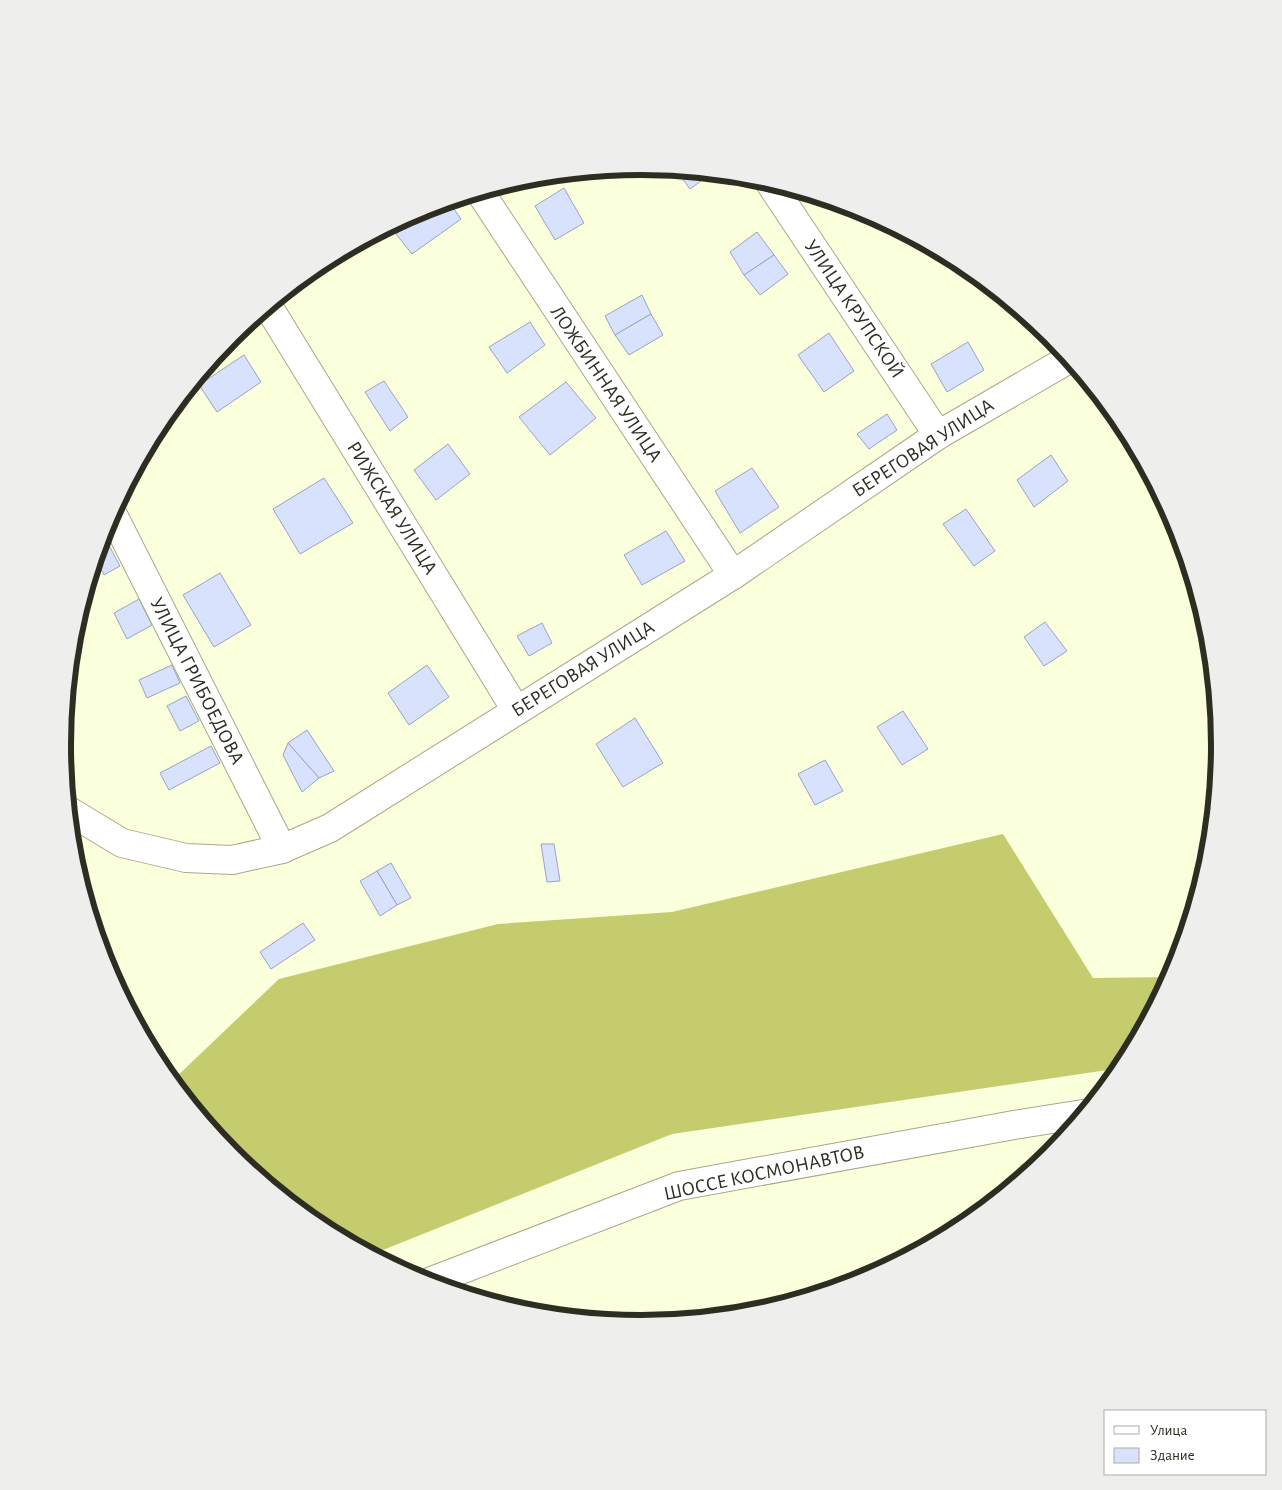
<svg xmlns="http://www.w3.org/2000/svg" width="1282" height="1490" font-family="'Alegreya Sans',sans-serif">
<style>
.forest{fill:#c4cc6d}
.building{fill:#d9e2fc;stroke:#99a3c2}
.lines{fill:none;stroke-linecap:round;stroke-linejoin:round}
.street-casing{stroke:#a5aa88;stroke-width:30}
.primary-casing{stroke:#a5aa88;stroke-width:30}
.street{stroke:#fff;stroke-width:28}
.primary{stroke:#fff;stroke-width:28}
.labels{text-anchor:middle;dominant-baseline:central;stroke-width:5;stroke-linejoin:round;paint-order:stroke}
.street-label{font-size:20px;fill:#2d2e21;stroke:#fff}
.rim{fill:none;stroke:#2d2e21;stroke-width:6}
</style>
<rect width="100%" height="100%" fill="#faffdc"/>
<path class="forest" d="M1003,834l90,144 77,-1 -49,91 -449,66 -299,120 -54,-28 -87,-72 -60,-73 107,-102 219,-55 174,-12z"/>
<g class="building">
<path d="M676,170l36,3 -22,16z"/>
<path d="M564,188l20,35 -29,17 -20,-34z"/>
<path d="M449,202l12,17 -49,35 -16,-20 41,-29z"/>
<path d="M757,232l17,23 -30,20 -14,-23z"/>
<path d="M774,255l14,19 -28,21 -16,-20z"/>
<path d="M642,295l9,19 -36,21 -10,-19z"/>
<path d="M651,314l12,21 -34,20 -14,-20z"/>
<path d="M530,322l15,23 -38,28 -18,-26z"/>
<path d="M829,333l25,38 -30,21 -26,-37z"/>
<path d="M968,342l16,28 -37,22 -16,-28z"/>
<path d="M244,355l17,27 -44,30 -18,-27z"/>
<path d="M384,381l24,36 -18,14 -25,-39z"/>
<path d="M566,382l30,36 -46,37 -31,-38z"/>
<path d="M887,414l10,16 -28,19 -12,-15z"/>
<path d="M448,444l22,30 -34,26 -22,-30z"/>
<path d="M1051,455l17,26 -34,26 -17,-27z"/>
<path d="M140,461l4,7 -11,6z"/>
<path d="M752,468l27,39 -39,26 -25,-42z"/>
<path d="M324,478l29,45 -53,31 -27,-45z"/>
<path d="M966,509l29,42 -21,15 -31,-42z"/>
<path d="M666,531l19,30 -43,24 -18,-30z"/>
<path d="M105,538l15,28 -16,9 -8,-16 6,-19z"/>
<path d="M220,573l31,52 -37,22 -31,-52z"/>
<path d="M139,599l13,26 -25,14 -13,-26z"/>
<path d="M1045,622l22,29 -23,15 -20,-29z"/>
<path d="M542,623l10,20 -23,13 -12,-20z"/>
<path d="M172,665l8,18 -33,15 -8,-18z"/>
<path d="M427,665l22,32 -40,28 -21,-32z"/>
<path d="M186,696l13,25 -19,10 -13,-25z"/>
<path d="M903,711l25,38 -26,16 -25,-38z"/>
<path d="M635,718l28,45 -40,24 -27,-43z"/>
<path d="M307,730l27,41 -15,7 -31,-35z"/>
<path d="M288,743l31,35 -17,14 -19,-37z"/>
<path d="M211,746l9,17 -51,27 -9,-17z"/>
<path d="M825,760l18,31 -28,14 -17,-31z"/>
<path d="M541,844h13l6,37 -13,1z"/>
<path d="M391,863l20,35 -14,7 -20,-34z"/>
<path d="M377,871l20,34 -17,11 -20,-35z"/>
<path d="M303,923l12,17 -44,29 -11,-17z"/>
</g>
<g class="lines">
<g class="street-casing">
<g id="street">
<path d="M770,183l168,252"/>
<path d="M480,192l253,383"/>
<path d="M268,306l248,404"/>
<path d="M112,513l170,336"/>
<path d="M69,811l53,32 64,15 46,2 50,-11 48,-21 403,-253 205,-140 131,-76"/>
</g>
</g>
<g class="primary-casing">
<path id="primary" d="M429,1282l250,-96 335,-61 69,-11"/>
</g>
<use href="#street" class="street"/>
<use href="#primary" class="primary"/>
</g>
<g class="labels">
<g class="street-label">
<text transform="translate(854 309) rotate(56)">УЛИЦА КРУПСКОЙ</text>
<text transform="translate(606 384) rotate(56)">ЛОЖБИННАЯ УЛИЦА</text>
<text transform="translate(923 448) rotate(-33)">БЕРЕГОВАЯ УЛИЦА</text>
<text transform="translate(392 508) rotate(58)">РИЖСКАЯ УЛИЦА</text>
<text transform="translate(583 669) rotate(-32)">БЕРЕГОВАЯ УЛИЦА</text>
<text transform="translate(197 681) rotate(63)">УЛИЦА ГРИБОЕДОВА</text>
<text transform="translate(764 1173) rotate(-12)">ШОССЕ КОСМОНАВТОВ</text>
</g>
</g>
<path d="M0 0H1282V1490H0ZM71 745a570 570 0 1 1 1140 0a570 570 0 1 1-1140 0Z" fill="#eeeeed" fill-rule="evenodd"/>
<path class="rim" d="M71 745a570 570 0 1 1 1140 0a570 570 0 1 1-1140 0Z"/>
<rect x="1104" y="1410" width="162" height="65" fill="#ffffff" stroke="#ababa6"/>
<rect x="1114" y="1426" width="25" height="8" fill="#ffffff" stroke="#ababa6"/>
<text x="1150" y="1435" font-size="15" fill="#2d2e21">Улица</text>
<rect x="1114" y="1448" width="25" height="15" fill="#d9e2fc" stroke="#ababa6"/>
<text x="1150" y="1460" font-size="15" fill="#2d2e21">Здание</text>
</svg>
